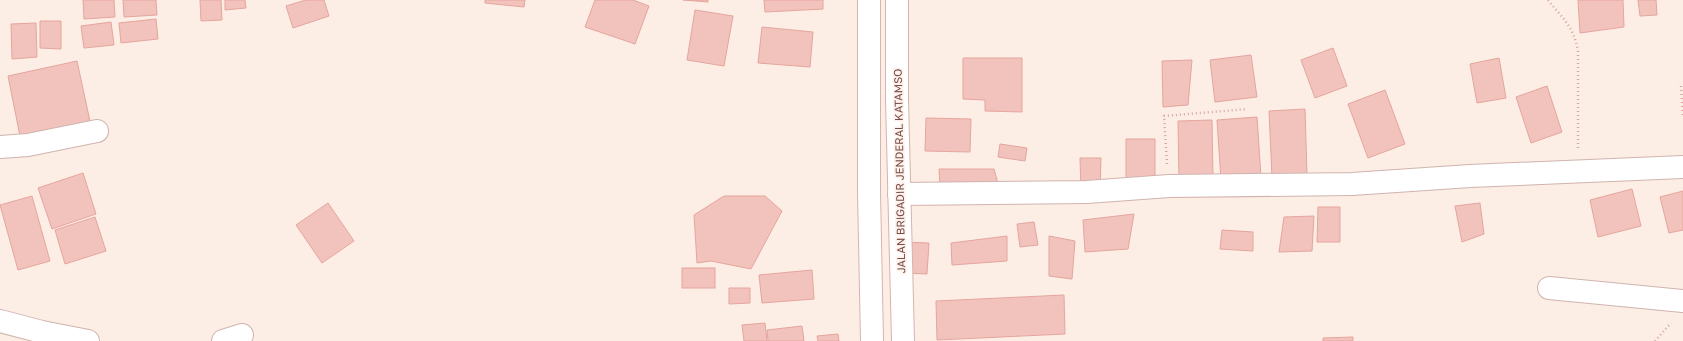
<svg xmlns="http://www.w3.org/2000/svg" width="1683" height="341" font-family="'Golos Text',sans-serif">
<style>
.building{fill:#f2c3bc;stroke:#e5a59d}
.lines{fill:none;stroke-linecap:round;stroke-linejoin:round}
.minor-casing{stroke:#d0b4ae;stroke-width:24}
.secondary-casing{stroke:#d6b4ad;stroke-width:24}
.path{stroke:#d7a69f;stroke-width:2.5;stroke-dasharray:1 3;stroke-linecap:butt}
.minor{stroke:#fff;stroke-width:22}
.secondary{stroke:#fff;stroke-width:22}
.labels{text-anchor:middle;dominant-baseline:central;stroke-width:3.5;stroke-linejoin:round;paint-order:stroke}
.street-label{font-size:11px;fill:#764d4a;stroke:#fff2ec}
</style>
<rect width="100%" height="100%" fill="#fcede5"/>
<g class="building">
<path d="M83,0h31l1,17 -31,2z"/>
<path d="M123,0h33l1,15 -33,2z"/>
<path d="M200,0h21l1,20 -21,1z"/>
<path d="M225,0h20l1,8 -21,2z"/>
<path d="M306,0h18l5,16 -36,12 -7,-22z"/>
<path d="M485,0h40l-1,7 -39,-4z"/>
<path d="M595,0h38l16,6 -14,38 -50,-17z"/>
<path d="M683,0h25v2z"/>
<path d="M764,0h59v9l-58,3z"/>
<path d="M1578,0h45l1,27 -44,6z"/>
<path d="M1638,0h18l1,15 -17,1z"/>
<path d="M695,10l38,6 -9,50 -37,-6z"/>
<path d="M156,19l2,20 -37,4 -2,-20z"/>
<path d="M40,21h21v28l-21,-1z"/>
<path d="M111,22l3,23 -30,3 -3,-22z"/>
<path d="M36,23l1,34 -25,2 -1,-35z"/>
<path d="M762,27l51,5 -3,35 -52,-4z"/>
<path d="M1333,48l14,38 -32,12 -14,-38z"/>
<path d="M1251,55l6,42 -42,5 -5,-42z"/>
<path d="M963,58h59v54l-37,-1v-11l-22,-1z"/>
<path d="M1499,58l7,40 -29,5 -7,-39z"/>
<path d="M1192,60l-4,45 -25,2 -1,-46z"/>
<path d="M77,61l14,65 -70,15 -13,-65z"/>
<path d="M1547,86l15,46 -31,11 -15,-46z"/>
<path d="M1385,90l20,54 -37,14 -20,-54z"/>
<path d="M1305,109l2,66 -35,2 -3,-66z"/>
<path d="M1257,117l4,60 -40,3 -4,-60z"/>
<path d="M926,118l45,1 -1,33 -45,-1z"/>
<path d="M1212,120l1,58 -34,1 -1,-58z"/>
<path d="M1126,139h29v42l-29,1z"/>
<path d="M1000,144l27,4 -2,13 -27,-4z"/>
<path d="M1080,158h21l-1,31 -19,1z"/>
<path d="M939,169h55l5,18h-59z"/>
<path d="M83,173l13,41 -44,15 -14,-41z"/>
<path d="M1632,189l9,37 -43,11 -8,-37z"/>
<path d="M1683,191v39l-14,3 -9,-36z"/>
<path d="M32,196l18,65 -32,9 -18,-65z"/>
<path d="M724,196h41l17,15 -31,58 -40,-8 -14,2 -3,-48z"/>
<path d="M328,203l26,38 -32,22 -26,-38z"/>
<path d="M1480,203l4,31 -22,8 -7,-36z"/>
<path d="M1318,207h22v35h-23z"/>
<path d="M1134,214l-6,35 -43,3 -2,-32z"/>
<path d="M1314,216l-2,35 -33,1 5,-35z"/>
<path d="M95,217l11,34 -41,13 -10,-34z"/>
<path d="M1034,222l4,23 -18,2 -3,-23z"/>
<path d="M1222,230l31,2v19l-33,-2z"/>
<path d="M1007,236v25l-55,4 -1,-22z"/>
<path d="M1049,236l26,5 -3,38 -23,-3z"/>
<path d="M903,242l26,1 -2,31 -24,-1z"/>
<rect x="682" y="268" width="33" height="20"/>
<path d="M812,270l2,29 -52,4 -3,-28z"/>
<path d="M729,288h21v15l-21,1z"/>
<path d="M1064,295l1,39 -128,6 -1,-39z"/>
<path d="M765,323l2,18h-23l-2,-16z"/>
<path d="M802,326l2,15h-36l-1,-11z"/>
<path d="M838,334l1,7h-21l-1,-5z"/>
<path d="M1353,337v4h-30v-3z"/>
</g>
<g class="lines">
<g class="minor-casing">
<g id="minor">
<path d="M0,147l28,-2 69,-14"/>
<path d="M899,194l188,-2 82,-6 183,-2 118,-8 213,-9"/>
<path d="M1549,288l134,13"/>
<path d="M0,321l42,11 46,9"/>
<path d="M223,341l19,-6"/>
</g>
</g>
<g class="secondary-casing">
<g id="secondary">
<path d="M869,0v191l3,150"/>
<path d="M897,0v99l6,242"/>
</g>
</g>
<g class="path">
<path d="M1548,0c15,19 25,25 30,51v97"/>
<path d="M1681,86l2,31"/>
<path d="M1167,164l-3,-48 83,-7"/>
<path d="M1655,341l16,-18"/>
</g>
<use href="#minor" class="minor"/>
<use href="#secondary" class="secondary"/>
</g>
<g class="labels">
<g class="street-label">
<text transform="translate(899 171) rotate(-91)">JALAN BRIGADIR JENDERAL KATAMSO</text>
</g>
</g>
</svg>
